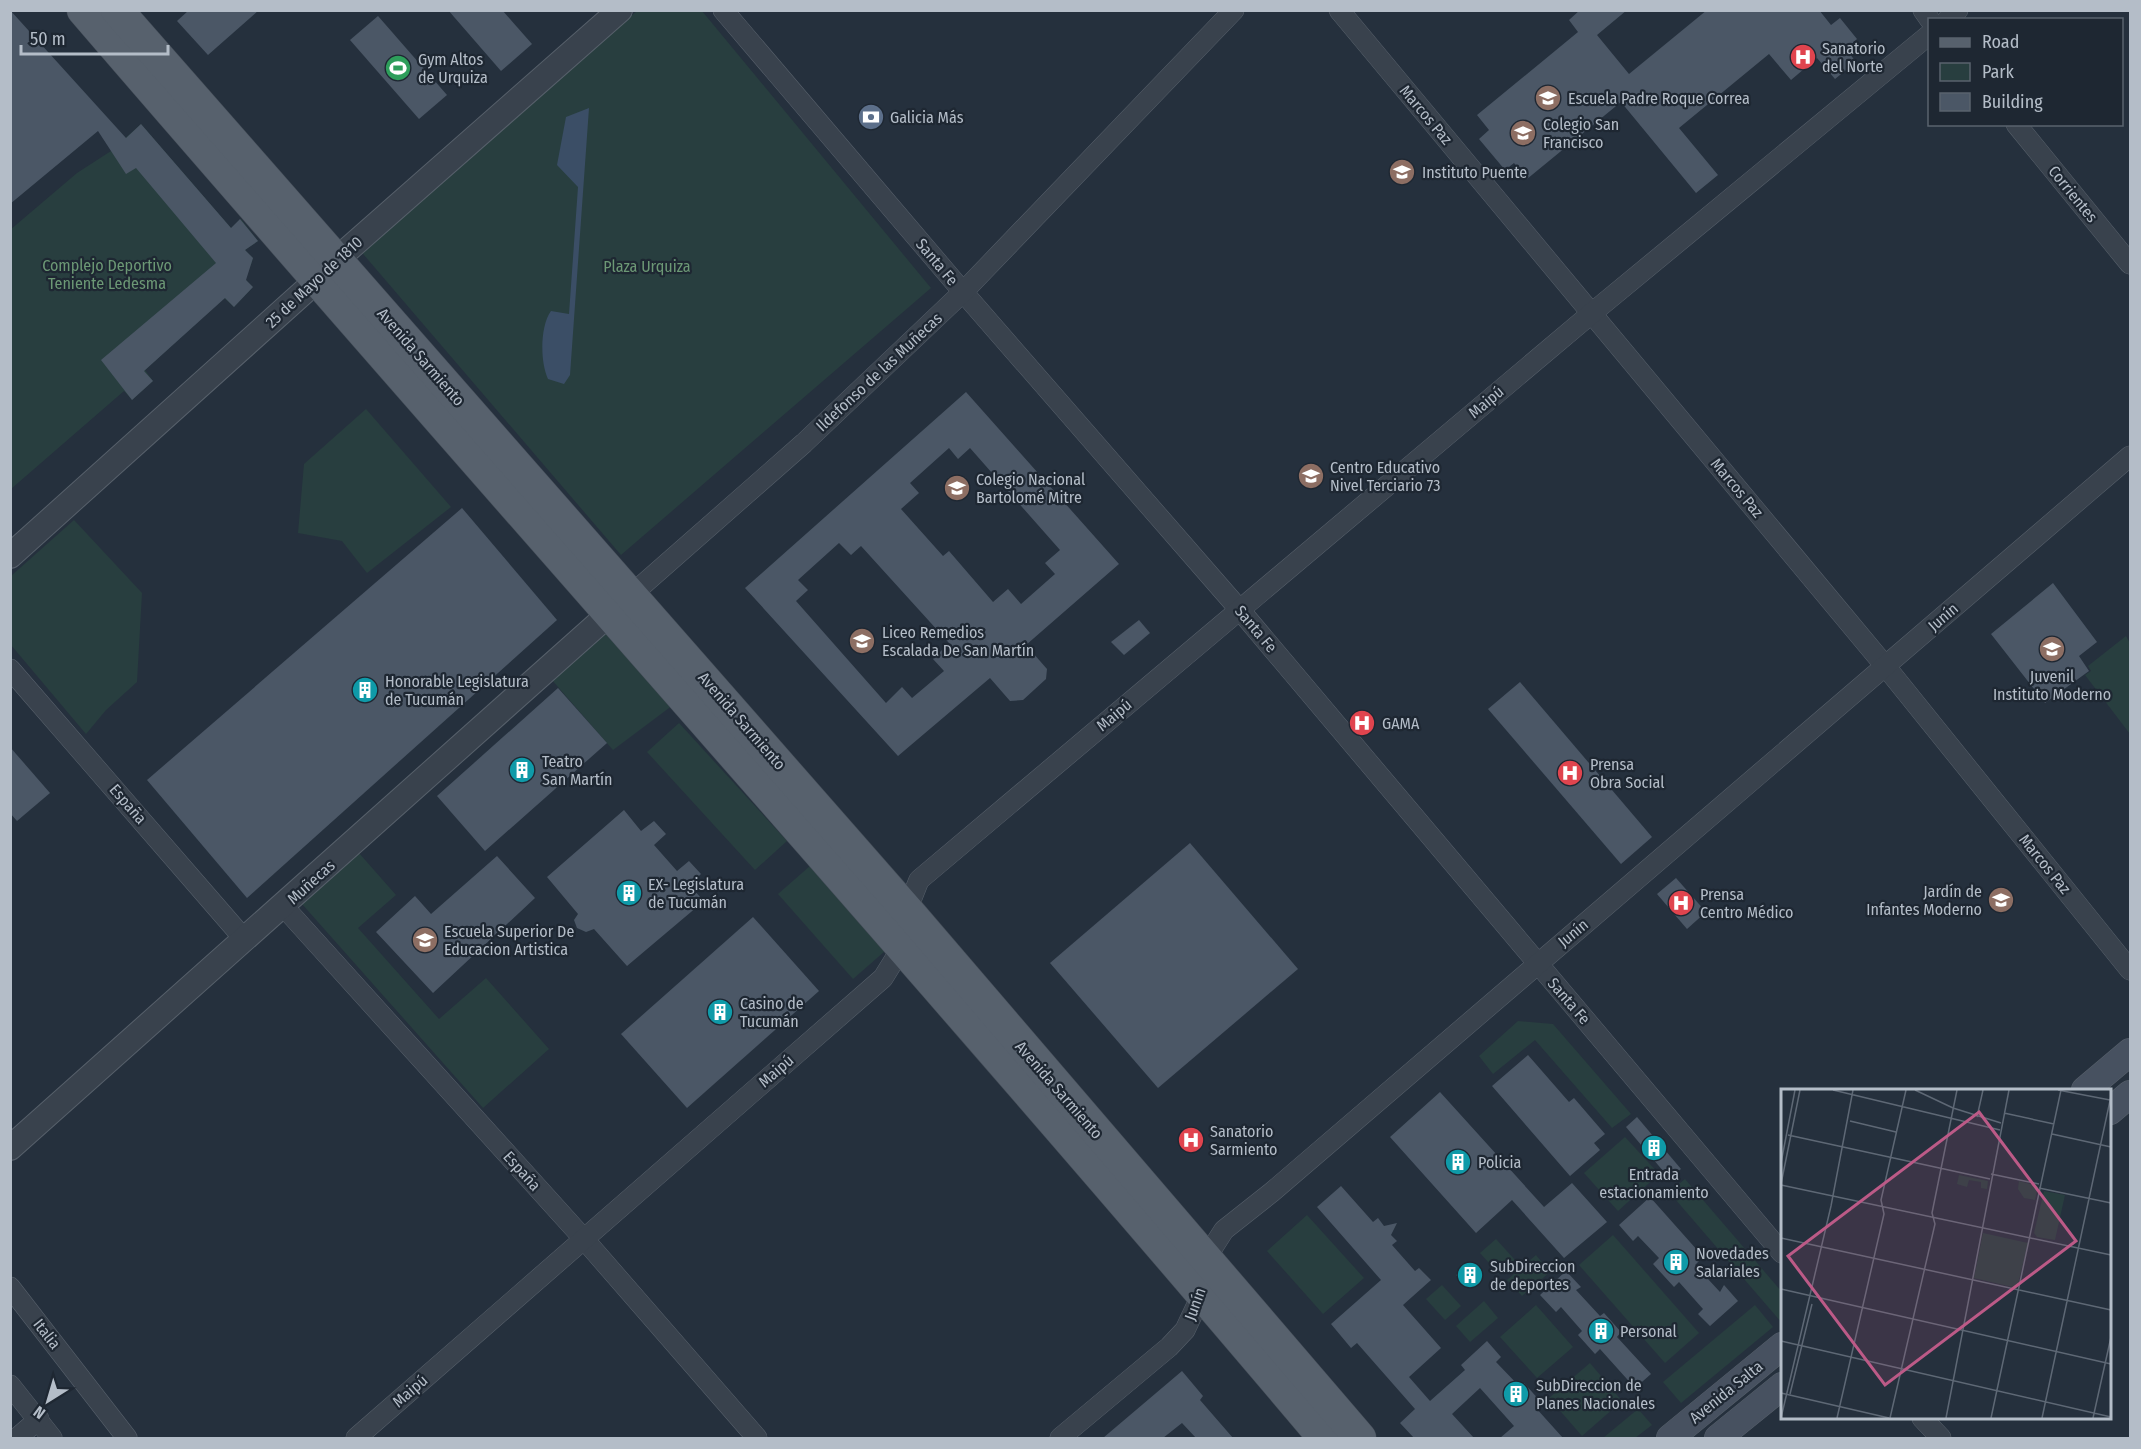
<svg xmlns="http://www.w3.org/2000/svg" width="2141" height="1449" font-family="'Fira Sans Condensed',sans-serif">
<style>
.green{fill:#283e3f}
.water{fill:#3b4e66}
.building{fill:#4b5766;fill-rule:evenodd}
.lines{fill:none;stroke-linecap:round;stroke-linejoin:round}
.minor-casing{stroke:#57606b;stroke-width:21}
.tertiary-casing{stroke:#57606b;stroke-width:26}
.secondary-casing{stroke:#57606b;stroke-width:28}
.primary-casing{stroke:#424b56;stroke-width:33}
.minor{stroke:#39424d;stroke-width:20}
.tertiary{stroke:#39424d;stroke-width:24}
.secondary{stroke:#475160;stroke-width:27}
.primary{stroke:#57616d;stroke-width:32}
.labels{text-anchor:middle;dominant-baseline:central;stroke-width:4.5;stroke-linejoin:round;paint-order:stroke}
.poi-label{font-size:16px;fill:#b4bdc8;stroke:#1e2732;text-anchor:start}
.street-label{font-size:16px;fill:#b4bdc8;stroke:#1e2732}
.park-label{font-size:16px;fill:#6c9875;stroke:#1e2732}
.inset-road{fill:none;stroke:#5e6875;stroke-width:1.5}
.view{fill:#bc5a87;fill-opacity:0.15;stroke:#bc5a87;stroke-width:3}
.inset-edge{fill:none;stroke:#b4bdc8;stroke-width:3}
</style>
<rect width="100%" height="100%" fill="#25303d"/>
<g class="green">
<path d="M637,11h65l229,277 -310,267 -263,-307z"/>
<path d="M141,124l90,104 10,-9 17,22 -13,9 8,8 -2,7 -9,11 11,11 -19,20 -10,-9 -79,72 8,11 -21,19 -8,-9 -113,98 -1,-259 67,-57 34,-22z"/>
<path d="M366,409l85,98 -84,66 -25,-32 -44,-8 6,-69z"/>
<path d="M74,520l68,73 -5,89 -31,28 -20,24 -75,-89v-69z"/>
<path d="M609,614l68,88 -64,48 -61,-70z"/>
<path d="M2126,636l4,7v91l-45,-59 6,-4 -3,-5z"/>
<path d="M679,723l108,118 -32,29 -108,-118z"/>
<path d="M359,853l37,42 -38,33 81,91 47,-41 63,71 -66,59 -181,-204z"/>
<path d="M810,866l75,85 -32,28 -75,-85z"/>
<path d="M1518,1021l35,3 78,90 -19,14 -77,-88 -42,34 -14,-18z"/>
<path d="M1625,1137l34,37 -41,37 -34,-38z"/>
<path d="M1685,1179l97,113v31l-113,-131z"/>
<path d="M1307,1215l57,63 -41,36 -56,-63z"/>
<path d="M1613,1235l86,98 -34,30 -86,-98z"/>
<path d="M1496,1239l19,21 -16,14 -19,-21z"/>
<path d="M1536,1255l14,17 -28,24 -15,-16z"/>
<path d="M1442,1285l19,21 -16,14 -19,-21z"/>
<path d="M1484,1301l14,17 -28,24 -14,-16z"/>
<path d="M1536,1305l37,42 -36,31 -37,-41z"/>
<path d="M1755,1305l18,22 -92,76 -18,-21z"/>
<path d="M1590,1363l32,38 -40,35 -33,-38z"/>
<path d="M1638,1409l14,16 -17,13h-32z"/>
</g>
<path class="water" d="M589,108l-19,267 -6,9 -16,-5c-8,-17 -8,-53 3,-68l18,3 9,-127 -21,-22 9,-48z"/>
<g class="building">
<path d="M10,10l116,128 15,-14 90,104 9,-9 18,22 -13,9 8,8 -7,22 7,7 -19,20 -9,-9 -81,73 9,10 -21,19 -31,-40 115,-97 -80,-95 -10,6 -28,-43 -88,73z"/>
<path d="M189,10h70l-51,45 -31,-34z"/>
<path d="M448,10h54l30,34 -31,27z"/>
<path d="M1580,10h47l-30,25 32,39 78,-64h112l12,15 9,-7 17,21 -11,10 10,13 -21,17 -18,-21 -26,22 -22,-26 -90,74 39,47 -22,18 -75,-91 -94,77 -13,-16 -9,7 -26,-31 10,-9 -12,-15 101,-83 -9,-12z"/>
<path d="M378,16l69,79 -28,24 -69,-79z"/>
<path d="M966,392l153,172 -93,81 21,24 -1,10 -23,21 -13,1 -20,-23 -92,78 -153,-168zM949,448l9,11 12,-11 90,102 -15,13 10,11 -34,30 -13,-15 -15,13 -44,-51 -6,5 -42,-47 18,-16 -9,-10zM839,543l12,12 10,-9 88,97 -16,16 11,12 -32,27 -10,-11 -16,16 -90,-102 12,-11 -10,-10z"/>
<path d="M462,508l95,112 -310,278 -100,-118z"/>
<path d="M2053,583l44,59 -18,14 10,15 -44,32 -54,-69z"/>
<path d="M1139,620l11,13 -26,22 -13,-13z"/>
<path d="M1520,682l132,155 -31,27 -133,-155z"/>
<path d="M558,688l49,55 -122,108 -48,-55z"/>
<path d="M10,747l40,46 -33,28 -7,-8z"/>
<path d="M624,810l17,21 13,-10 12,13 -12,11 23,26 12,-10 12,13 -12,11 15,16 -77,65 -33,-37 -8,3 -9,-4 -3,-8 4,-6 -31,-37z"/>
<path d="M1190,843l108,126 -140,119 -108,-125z"/>
<path d="M497,856l38,42 -102,95 -57,-61 39,-36 16,18z"/>
<path d="M1676,878l30,34 -19,17 -30,-35z"/>
<path d="M753,917l66,74 -132,117 -66,-74z"/>
<path d="M1528,1055l41,47 5,-4 31,36 -11,9 6,7 -30,26 -78,-90z"/>
<path d="M1440,1092l104,115 28,-24 35,39 -43,36 -52,-58 -36,33 -86,-96z"/>
<path d="M1637,1117l44,52 -12,9 -43,-51z"/>
<path d="M1341,1186l32,36 5,-4 6,8 13,-3 -6,12 6,6 -5,4 23,26 4,-3 12,12 -28,25 38,43 -32,29 21,24 35,-31 -4,-5 26,-24 14,16 -5,5 24,25 4,-4 17,19 -5,6 27,30h-63l14,-12 -34,-38 -28,26 22,24h-60l-14,-15 15,-14 -58,-66 -6,5 -20,-24 50,-44 -64,-73z"/>
<path d="M1650,1197l48,54 2,9 -5,5 25,27 4,-7 14,16 -28,25 -12,-12 5,-5 -24,-27 -5,5 -21,-23 6,-6 -21,-22 -5,5 -14,-16z"/>
<path d="M1473,1262l10,12 -17,13 -10,-12z"/>
<path d="M1566,1271l15,16 -5,3 24,26 4,-3 17,19 -4,5 34,37 -16,14 -35,-39 -5,5 -17,-19 4,-4 -21,-24 -5,5 -16,-17z"/>
<path d="M1182,1371l21,25 -3,4 33,38h-37l-14,-15 -19,15h-60z"/>
</g>
<g class="lines">
<g class="minor-casing">
<g id="minor">
<path d="M723,10l240,282 276,317 543,644"/>
<path d="M1339,10l547,657 244,303"/>
<path d="M1923,10l7,10"/>
<path d="M1947,20l11,-10"/>
<path d="M2016,124l114,140"/>
<path d="M622,603l182,-160 159,-151 271,-282"/>
<path d="M10,669l235,271"/>
<path d="M284,907l299,331 174,200"/>
<path d="M10,1287l117,151"/>
<path d="M10,1385l42,53"/>
<path d="M1922,1418l19,20"/>
<path d="M17,1438l22,-19"/>
<path d="M356,1438l527,-460 18,-29 6,-39 12,-30 673,-567 338,-279"/>
<path d="M1060,1438l109,-91 16,-17 17,-36 4,-36 18,-28 48,-38 858,-736"/>
</g>
</g>
<g class="tertiary-casing">
<g id="tertiary">
<path d="M10,556l306,-275 20,-21 284,-250"/>
<path d="M10,1148l599,-534"/>
</g>
</g>
<g class="secondary-casing">
<g id="secondary">
<path d="M2085,1090l45,-38"/>
<path d="M2110,1111l20,-17"/>
<path d="M1670,1438l112,-92"/>
<path d="M1718,1438l64,-52"/>
</g>
</g>
<g class="primary-casing">
<g id="primary">
<path d="M83,10c411,478 834,946 1241,1428"/>
<path d="M117,10l790,900 453,528"/>
</g>
</g>
<use href="#minor" class="minor"/>
<use href="#tertiary" class="tertiary"/>
<use href="#secondary" class="secondary"/>
<use href="#primary" class="primary"/>
</g>
<defs>
<g id="hospital-disc" transform="scale(1.35)"><circle r="9.5" fill="#e0444e" stroke="#1e2732"/><path d="M-5-5h3v3.5h4V-5h3V5h-3V1.5h-4V5h-3Z" fill="#fff"/></g>
<g id="stadium-disc" transform="scale(1.35)"><circle r="9.5" fill="#2e9e5b" stroke="#1e2732"/><path d="M0-5a6.5 5 0 1 0 0 10a6.5 5 0 1 0 0-10ZM-3.5-1.8h7v3.6h-7Z" fill="#fff"/></g>
<g id="school-disc" transform="scale(1.35)"><circle r="9.5" fill="#8d6e63" stroke="#1e2732"/><path d="M0-5L7-2L0 1L-7-2ZM-4 1L0 2.5L4 1V4Q0 6-4 4Z" fill="#fff"/></g>
<g id="bank-disc" transform="scale(1.35)"><circle r="9.5" fill="#5c6f8a" stroke="#1e2732"/><path d="M-6-4H6V4H-6ZM0-2.3a2.3 2.3 0 1 0 0 4.6a2.3 2.3 0 1 0 0-4.6Z" fill="#fff"/></g>
<g id="university-disc" transform="scale(1.35)"><circle r="9.5" fill="#8d6e63" stroke="#1e2732"/><path d="M0-5L7-2L0 1L-7-2ZM-4 1L0 2.5L4 1V4Q0 6-4 4Z" fill="#fff"/></g>
<g id="building-disc" transform="scale(1.35)"><circle r="9.5" fill="#0f9aa8" stroke="#1e2732"/><path d="M-4-6H4V6H1V3H-1V6H-4ZM-2.5-4.3h1.7v1.8h-1.7ZM.8-4.3h1.7v1.8H.8ZM-2.5-1h1.7V.8h-1.7ZM.8-1h1.7V.8H.8Z" fill="#fff"/></g>
</defs>
<g fill-rule="evenodd">
<use href="#hospital-disc" x="1803" y="57"/>
<use href="#stadium-disc" x="398" y="68"/>
<use href="#school-disc" x="1548" y="98"/>
<use href="#bank-disc" x="871" y="117"/>
<use href="#school-disc" x="1523" y="133"/>
<use href="#school-disc" x="1402" y="172"/>
<use href="#university-disc" x="1311" y="476"/>
<use href="#school-disc" x="957" y="488"/>
<use href="#school-disc" x="862" y="641"/>
<use href="#school-disc" x="2052" y="649"/>
<use href="#building-disc" x="365" y="690"/>
<use href="#hospital-disc" x="1362" y="723"/>
<use href="#building-disc" x="522" y="770"/>
<use href="#hospital-disc" x="1570" y="773"/>
<use href="#building-disc" x="629" y="893"/>
<use href="#school-disc" x="2001" y="900"/>
<use href="#hospital-disc" x="1681" y="903"/>
<use href="#university-disc" x="425" y="940"/>
<use href="#building-disc" x="720" y="1012"/>
<use href="#hospital-disc" x="1191" y="1140"/>
<use href="#building-disc" x="1654" y="1148"/>
<use href="#building-disc" x="1458" y="1162"/>
<use href="#building-disc" x="1676" y="1262"/>
<use href="#building-disc" x="1470" y="1275"/>
<use href="#building-disc" x="1601" y="1331"/>
<use href="#building-disc" x="1516" y="1394"/>
</g>
<g class="labels">
<g class="poi-label">
<text x="1822" y="48">Sanatorio<tspan x="1822" dy="18">del Norte</tspan></text>
<text x="418" y="59">Gym Altos<tspan x="418" dy="18">de Urquiza</tspan></text>
<text x="1568" y="98">Escuela Padre Roque Correa</text>
<text x="890" y="117">Galicia Más</text>
<text x="1543" y="124">Colegio San<tspan x="1543" dy="18">Francisco</tspan></text>
<text x="1422" y="172">Instituto Puente</text>
<text x="1330" y="467">Centro Educativo<tspan x="1330" dy="18">Nivel Terciario 73</tspan></text>
<text x="976" y="479">Colegio Nacional<tspan x="976" dy="18">Bartolomé Mitre</tspan></text>
<text x="882" y="632">Liceo Remedios<tspan x="882" dy="18">Escalada De San Martín</tspan></text>
<text x="2052" y="676" text-anchor="middle">Juvenil<tspan x="2052" dy="18">Instituto Moderno</tspan></text>
<text x="385" y="681">Honorable Legislatura<tspan x="385" dy="18">de Tucumán</tspan></text>
<text x="1382" y="723">GAMA</text>
<text x="542" y="761">Teatro<tspan x="542" dy="18">San Martín</tspan></text>
<text x="1590" y="764">Prensa<tspan x="1590" dy="18">Obra Social</tspan></text>
<text x="648" y="884">EX- Legislatura<tspan x="648" dy="18">de Tucumán</tspan></text>
<text x="1982" y="891" text-anchor="end">Jardín de<tspan x="1982" dy="18">Infantes Moderno</tspan></text>
<text x="1700" y="894">Prensa<tspan x="1700" dy="18">Centro Médico</tspan></text>
<text x="444" y="931">Escuela Superior De<tspan x="444" dy="18">Educacion Artistica</tspan></text>
<text x="740" y="1003">Casino de<tspan x="740" dy="18">Tucumán</tspan></text>
<text x="1210" y="1131">Sanatorio<tspan x="1210" dy="18">Sarmiento</tspan></text>
<text x="1478" y="1162">Policia</text>
<text x="1654" y="1174" text-anchor="middle">Entrada<tspan x="1654" dy="18">estacionamiento</tspan></text>
<text x="1696" y="1253">Novedades<tspan x="1696" dy="18">Salariales</tspan></text>
<text x="1490" y="1266">SubDireccion<tspan x="1490" dy="18">de deportes</tspan></text>
<text x="1620" y="1331">Personal</text>
<text x="1536" y="1385">SubDireccion de<tspan x="1536" dy="18">Planes Nacionales</tspan></text>
</g>
<g class="street-label">
<text transform="translate(1426 115) rotate(50)">Marcos Paz</text>
<text transform="translate(2073 194) rotate(51)">Corrientes</text>
<text transform="translate(937 262) rotate(50)">Santa Fe</text>
<text transform="translate(314 282) rotate(-43)">25 de Mayo de 1810</text>
<text transform="translate(421 357) rotate(49)">Avenida Sarmiento</text>
<text transform="translate(879 372) rotate(-43)">Ildefonso de las Muñecas</text>
<text transform="translate(1486 402) rotate(-40)">Maipú</text>
<text transform="translate(1737 488) rotate(50)">Marcos Paz</text>
<text transform="translate(1943 617) rotate(-41)">Junín</text>
<text transform="translate(1256 629) rotate(50)">Santa Fe</text>
<text transform="translate(1114 715) rotate(-40)">Maipú</text>
<text transform="translate(742 721) rotate(49)">Avenida Sarmiento</text>
<text transform="translate(128 804) rotate(49)">España</text>
<text transform="translate(2045 864) rotate(51)">Marcos Paz</text>
<text transform="translate(311 882) rotate(-42)">Muñecas</text>
<text transform="translate(1573 933) rotate(-40)">Junín</text>
<text transform="translate(1569 1001) rotate(49)">Santa Fe</text>
<text transform="translate(776 1071) rotate(-41)">Maipú</text>
<text transform="translate(1059 1090) rotate(49)">Avenida Sarmiento</text>
<text transform="translate(522 1171) rotate(48)">España</text>
<text transform="translate(1195 1304) rotate(-70)">Junín</text>
<text transform="translate(47 1334) rotate(52)">Italia</text>
<text transform="translate(410 1391) rotate(-41)">Maipú</text>
<text transform="translate(1726 1392) rotate(-39)">Avenida Salta</text>
</g>
<g class="park-label">
<text x="107" y="265">Complejo Deportivo<tspan x="107" dy="18">Teniente Ledesma</tspan></text>
<text x="647" y="266">Plaza Urquiza</text>
</g>
</g>
<g transform="translate(1781 1089)">
<rect width="330" height="330" fill="#25303d"/>
<path d="M178,86l29,6 -1,8 -6,-1v-6l-12,-2 -2,7 -10,-3zM238,92l19,5 -3,14 -11,-2 -6,-9zM263,102l21,4 -10,45 -18,-3 -3,-4zM202,144l45,10 -11,45 -43,-10z" fill="#283e3f"/>
<path class="inset-road" d="M52,1l167,40M134,1l38,18 48,15M277,1l52,10M223,24l50,11M196,28l6,-27M69,32l46,11M271,45l59,13M7,46l202,44M0,74l14,-73M210,85l48,10M0,95l19,-94M0,96l330,70M258,99l72,15M0,149l330,72M0,200l330,75M0,252l330,76M0,304l108,25M9,305l22,-90M0,329l50,-212 22,-116M56,329l47,-204 -3,-14 25,-110M109,329l45,-194 -3,-11 25,-123M165,329l63,-328M210,329l70,-328M261,329l69,-322M312,329l18,-81"/>
<path class="view" d="M198,23l97,129 -191,144 -97,-129z"/>
<rect width="330" height="330" class="inset-edge"/>
</g>
<rect width="2141" height="1449" fill="none" stroke="#b4bdc8" stroke-width="24"/>
<rect x="1928" y="18" width="195" height="108" fill="#1e2732" stroke="#5a636e" stroke-width="1.5"/>
<rect x="1940" y="38" width="30" height="9" fill="#57616d" stroke="#5a636e" stroke-width="1.5"/>
<text x="1982" y="48" font-size="18" fill="#b4bdc8">Road</text>
<rect x="1940" y="63" width="30" height="18" fill="#283e3f" stroke="#5a636e" stroke-width="1.5"/>
<text x="1982" y="78" font-size="18" fill="#b4bdc8">Park</text>
<rect x="1940" y="93" width="30" height="18" fill="#4b5766" stroke="#5a636e" stroke-width="1.5"/>
<text x="1982" y="108" font-size="18" fill="#b4bdc8">Building</text>
<g transform="translate(48 1401) rotate(217)" stroke="#1e2732" stroke-width="4.5" paint-order="stroke">
<path d="M0-4.5L10 22L0 15L-10 22Z" fill="#b4bdc8"/>
<text y="-9" font-size="16" font-weight="bold" text-anchor="middle" fill="#b4bdc8">N</text>
</g>
<path d="M21 45v9h147v-9" fill="none" stroke="#b4bdc8" stroke-width="3"/>
<text x="30" y="45" font-size="18" fill="#b4bdc8" stroke="#1e2732" stroke-width="4.5" paint-order="stroke">50 m</text>
</svg>
